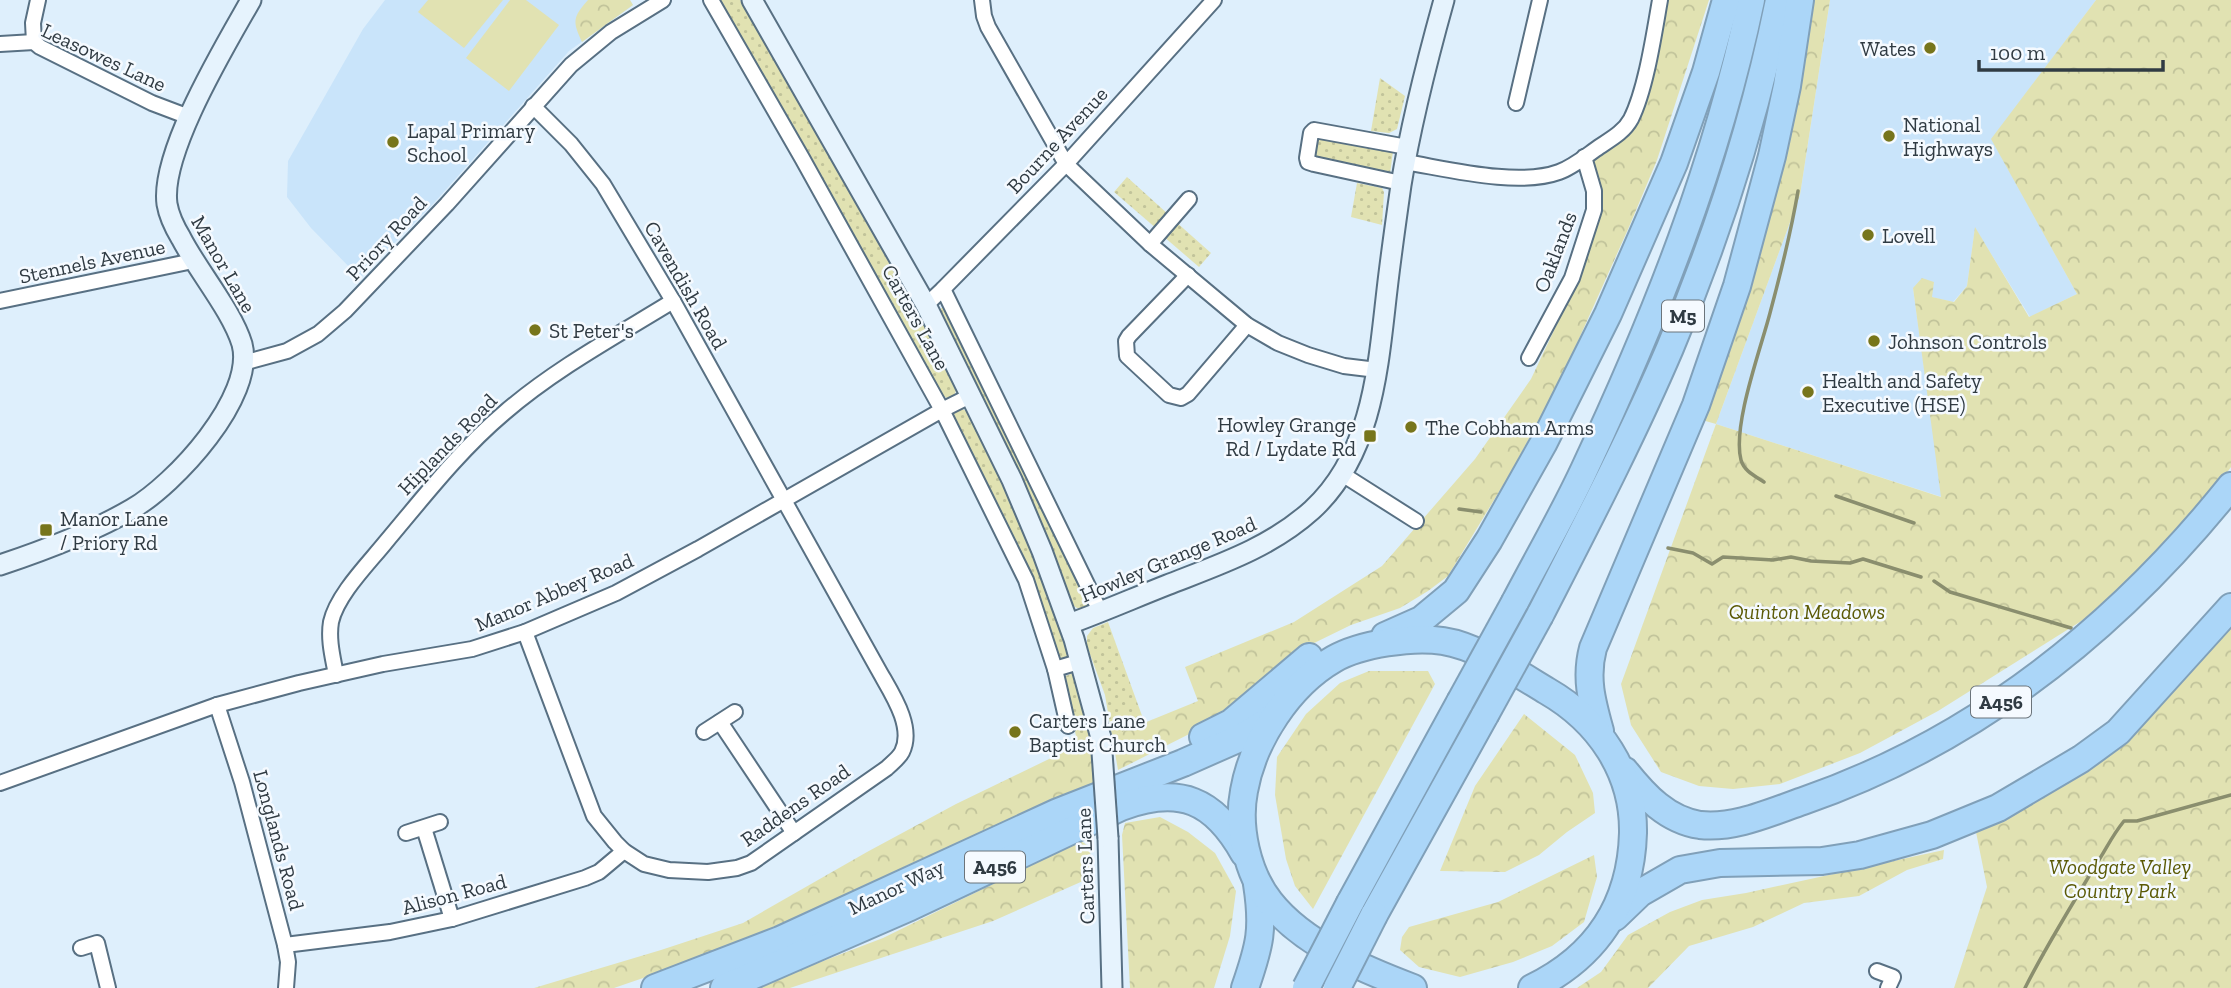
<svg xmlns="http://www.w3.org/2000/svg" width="2231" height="988" font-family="'Zilla Slab',serif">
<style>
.built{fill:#c9e4fa}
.grass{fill:url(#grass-dots)}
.forest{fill:url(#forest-crowns)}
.pitch{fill:#e1e2b2}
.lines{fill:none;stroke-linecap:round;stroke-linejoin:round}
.stream{stroke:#8a8e6e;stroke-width:3.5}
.street-casing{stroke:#587083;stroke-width:18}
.secondary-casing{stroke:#587083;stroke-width:23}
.highway-casing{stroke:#80a0b9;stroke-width:30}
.street{stroke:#fff;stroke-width:14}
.secondary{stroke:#e6f3fd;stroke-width:19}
.highway{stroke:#abd6f8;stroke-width:26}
.secondary-bridge-casing{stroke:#587083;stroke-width:23;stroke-linecap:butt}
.highway-bridge-casing{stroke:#80a0b9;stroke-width:30;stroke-linecap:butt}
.secondary-bridge{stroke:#e6f3fd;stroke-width:19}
.highway-bridge{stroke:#abd6f8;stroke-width:26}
.poi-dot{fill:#77751b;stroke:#f5faff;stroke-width:2.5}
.labels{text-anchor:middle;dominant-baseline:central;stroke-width:5;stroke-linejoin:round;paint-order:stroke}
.shield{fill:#f5faff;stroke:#6b747b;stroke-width:2}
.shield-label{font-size:19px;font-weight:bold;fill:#303b43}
.poi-label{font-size:21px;fill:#303b43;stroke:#f5faff;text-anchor:start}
.street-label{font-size:21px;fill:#303b43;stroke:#f5faff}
.park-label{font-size:21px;font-style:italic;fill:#5b5a06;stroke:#f5faff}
</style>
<defs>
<pattern id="grass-dots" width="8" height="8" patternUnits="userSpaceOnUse" patternTransform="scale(1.75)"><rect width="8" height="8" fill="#e1e2b2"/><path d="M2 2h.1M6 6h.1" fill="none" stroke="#c1c39a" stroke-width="1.8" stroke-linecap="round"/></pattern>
<pattern id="forest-crowns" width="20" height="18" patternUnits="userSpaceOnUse" patternTransform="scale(1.75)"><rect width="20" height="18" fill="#e1e2b2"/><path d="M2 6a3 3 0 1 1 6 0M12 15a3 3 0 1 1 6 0" fill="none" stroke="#c1c39a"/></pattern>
</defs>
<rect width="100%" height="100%" fill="#deeffc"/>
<g class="built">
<path d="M385,0h245l3,5 -64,46 -135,152 -74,75 -49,-50 -24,-31 1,-36 75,-132z"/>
<path d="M1830,0h266l-104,139 85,155 -47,23 -55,-89 -8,58 -14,16 -22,-5 3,-15 -21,6 29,209 -226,-73 84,-229z"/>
</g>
<g class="grass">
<path d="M718,0h22l6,9 212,376 -4,11 -7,2 -6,-3z"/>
<path d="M1761,0h6l-39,153 -37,109 -59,146 -101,200 -6,-3 33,-61z"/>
<path d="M1380,78l25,18 -8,33 -8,4 -18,-2z"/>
<path d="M1320,136l73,15 -3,23 -75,-15 -3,-5 3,-15z"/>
<path d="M1127,177l42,38 -12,14 -43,-37z"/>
<path d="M1357,183l25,5 2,4 -2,33 -31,-8z"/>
<path d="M1175,221l36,32 -12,14 -36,-31z"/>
<path d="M945,305l145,296 -3,6c-9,5 -13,-1 -19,-7l-131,-288z"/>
<path d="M962,409l11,5c35,79 69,159 97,242l-3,5h-7l-4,-4 -104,-239v-5z"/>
<path d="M1108,622l37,102 -33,12 -7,-41 -18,-49v-10l6,-8z"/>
<path d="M1073,673l4,4 13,65 -12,3 -15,-68z"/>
</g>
<g class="forest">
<path d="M588,0h42l3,5 -51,37c-10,-21 -9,-25 6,-42z"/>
<path d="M1664,0h45l-52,160 -28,67 -68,152 -50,93 -63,104 -20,15 -28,17 -49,17 -43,21 -95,76 -95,48 -6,-34 86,-35 -13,-34 109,-45 88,-56 93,-107 56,-80 44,-93 24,-81 -5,-49 38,-30z"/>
<path d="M1813,0h17l-30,195 -84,229 225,73 -28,-209 9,-10 12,4 -2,15 22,5 13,-16 8,-59 54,90 48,-23 -86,-155 105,-139h135v467l-32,44 -81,87 -180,113 -78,42 -80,31 -47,5 -34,-3 -38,-14 -30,-47 -10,-41 95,-260 -14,-4z"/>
<path d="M2231,624v364h-277l33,-101 -11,-55 118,-65 102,-101z"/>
<path d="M1369,671h59l7,13 -122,225 -18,-23 -9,-27 -11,-64 2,-38 29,-43 34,-31z"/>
<path d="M1524,714l51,41 18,38 2,20 -28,19 -28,23 -34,17 -65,-1 35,-85z"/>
<path d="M1090,742l5,41 -187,82 -157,76 -137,47h-80l127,-38 82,-27 124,-71 89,-48 122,-59z"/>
<path d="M1160,817l28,15 27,21 21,38 -6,45 -16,52h-84l-8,-153 3,-12z"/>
<path d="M1081,841l9,6 1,22 -8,12 -90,40 -203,67h-37l130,-50z"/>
<path d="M1944,850l-1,9 -36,11 -48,26 -55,7 -51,24 -64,19 -41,42h-71l24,-16 27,-37 42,-23 32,-12 44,-7z"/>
<path d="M1594,855l3,22 -13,45 -32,24 -39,16 -53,15 -41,-10 -19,-17 2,-13 7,-10 89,-25z"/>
</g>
<g class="pitch">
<path d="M428,0h75l-39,48 -46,-36z"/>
<path d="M510,0h16l33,25 -50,66 -43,-33z"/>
</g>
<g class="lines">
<g class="stream">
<path d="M1764,482c-9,-6 -20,-11 -23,-22 -9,-34 20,-112 29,-147 11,-41 21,-81 28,-122"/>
<path d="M1836,496l78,27"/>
<path d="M1459,509l22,3"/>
<path d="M1668,548l25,5 19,11 11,-7 50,3 18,-3 20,4 39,2 13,-4 58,18"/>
<path d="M1934,581l16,11 121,36"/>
<path d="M2025,988c21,-42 46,-81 70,-122 11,-16 16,-29 29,-45h13l94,-26"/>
</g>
<g class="street-casing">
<g id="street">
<path d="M711,0l91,158 140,252 84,170 29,89"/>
<path d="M982,0l2,16 4,11 78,137 84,80 97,81 31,18 30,12 36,11 33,4"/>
<path d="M34,42l-1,-19 5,-23"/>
<path d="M0,44l34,-2 6,5 112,56 37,14"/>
<path d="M1516,103l24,-103"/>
<path d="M1405,162c43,7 113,25 154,10 14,-5 27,-16 40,-25 12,-8 25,-15 32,-28 15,-30 23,-85 29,-119"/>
<path d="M1401,183l-87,-19 -6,-2 -1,-4 4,-25 3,-3 93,17"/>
<path d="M1150,244l39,-45"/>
<path d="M1188,275l-59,61 -3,5 1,15 42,39 12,3 7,-4 59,-69"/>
<path d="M943,289l158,324"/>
<path d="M0,301l193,-40"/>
<path d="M926,305l17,-16 123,-125 148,-164"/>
<path d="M1529,358l43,-80 22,-68v-19l-10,-34"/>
<path d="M243,363l44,-12 31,-17 27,-23 102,-107 124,-139 40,-33 52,-32"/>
<path d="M1342,474l74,47"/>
<path d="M525,632l69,184 21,26 9,9 20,13 25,6 39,2 29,-4 14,-5 136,-95c5,-5 12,-10 15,-16 13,-26 -12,-61 -24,-83l-205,-368 -70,-117 -32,-40 -38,-38"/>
<path d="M336,675c-3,-17 -8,-35 -5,-53 6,-27 37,-58 54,-79 38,-45 74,-92 119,-130 51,-44 112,-77 169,-112"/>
<path d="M217,705l25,77 43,163 3,17 -2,26"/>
<path d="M720,722l74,111"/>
<path d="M1068,726l-13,-57 27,-8"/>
<path d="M704,732l31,-20"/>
<path d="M0,783l217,-78 82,-22 84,-19 89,-15 53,-17 91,-39 82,-44 244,-139 30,-15"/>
<path d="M424,828l28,91"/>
<path d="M406,833l34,-11"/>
<path d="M285,945l105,-13 62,-13 133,-41 14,-6 25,-21"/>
<path d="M81,948l16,-5 11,45"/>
<path d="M1877,971l16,6 -5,11"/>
</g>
</g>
<g class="secondary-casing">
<g id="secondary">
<path d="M752,0l174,305 86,175 30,71 32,88 27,99"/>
<path d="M0,565c45,-15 91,-32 132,-56 42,-24 124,-112 110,-165 -10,-33 -44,-73 -61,-106 -6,-10 -12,-22 -14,-34 -7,-51 58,-158 84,-204"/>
<path d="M1069,624c33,-12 65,-26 98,-39 51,-20 103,-37 145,-75 61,-56 66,-143 75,-220 4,-35 9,-70 14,-105 10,-62 26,-124 43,-185"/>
<path d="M1108,838l4,150"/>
</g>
</g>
<g class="highway-casing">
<g id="highway">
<path d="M1515,602c23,-44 48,-87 69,-132 71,-151 133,-307 167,-470"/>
<path d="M1540,615c45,-88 91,-176 130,-267 47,-111 85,-229 109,-348"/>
<path d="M1385,636l36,-16 35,-29 33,-51 54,-96 65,-130 66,-151 32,-91 20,-72"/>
<path d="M1600,731c-8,-29 -15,-53 -7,-83l103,-243 41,-119 35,-130 15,-70 13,-86"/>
<path d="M1203,737l28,-14 78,-66"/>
<path d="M1625,771c20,25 42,49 75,54 34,4 71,-13 103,-24 173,-60 314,-173 428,-315"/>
<path d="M1350,903l110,-201"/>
<path d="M1374,915l111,-200"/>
<path d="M1615,917l25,-24 40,-23 40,-7 102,-2 38,-6 72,-20 66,-27 83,-49 37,-27 113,-125"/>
<path d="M655,988l125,-48 278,-128 125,-49 59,-26 20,-12 12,-10"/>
<path d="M724,988l186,-81 211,-100c59,-22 93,-7 123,46"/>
<path d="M1245,988c15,-43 19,-59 12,-104"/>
<path d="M1413,988c-48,-18 -110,-44 -143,-86 -23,-29 -33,-75 -26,-111 9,-51 45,-106 90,-132 26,-15 79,-23 109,-18 34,5 74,32 104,50 52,30 87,81 86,142 -2,72 -37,124 -101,155"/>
</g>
</g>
<use href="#street" class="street"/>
<use href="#secondary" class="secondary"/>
<use href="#highway" class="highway"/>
<g class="secondary-bridge-casing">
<path id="secondary-bridge" d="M1101,738l7,100"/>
</g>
<g class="highway-bridge-casing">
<g id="highway-bridge">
<path d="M1460,702l55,-100"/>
<path d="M1485,715l55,-100"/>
<path d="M1306,988l44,-85"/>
<path d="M1337,988l37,-73"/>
</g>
</g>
<use href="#secondary-bridge" class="secondary-bridge"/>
<use href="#highway-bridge" class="highway-bridge"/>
</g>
<g class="poi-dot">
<circle cx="1930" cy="48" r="7"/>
<circle cx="1889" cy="136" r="7"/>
<circle cx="393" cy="142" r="7"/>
<circle cx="1868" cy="235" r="7"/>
<circle cx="535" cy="330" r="7"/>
<circle cx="1874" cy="341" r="7"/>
<circle cx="1808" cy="392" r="7"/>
<circle cx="1411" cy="427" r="7"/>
<rect x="1363" y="429" width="14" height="14" rx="3.5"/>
<rect x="39" y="523" width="14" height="14" rx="3.5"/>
<circle cx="1015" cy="732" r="7"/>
</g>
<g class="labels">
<g class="shield">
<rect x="1662" y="300.5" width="42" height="31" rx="5"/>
<rect x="1971" y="686.5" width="60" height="31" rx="5"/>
<rect x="965" y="851.5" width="60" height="31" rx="5"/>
</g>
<g class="shield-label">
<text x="1683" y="316">M5</text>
<text x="2001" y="702">A456</text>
<text x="995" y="867">A456</text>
</g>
<g class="poi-label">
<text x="1916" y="48" text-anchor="end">Wates</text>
<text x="1903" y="124">National<tspan x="1903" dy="24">Highways</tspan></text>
<text x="407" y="130">Lapal Primary<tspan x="407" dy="24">School</tspan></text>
<text x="1882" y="235">Lovell</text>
<text x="549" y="330">St Peter's</text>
<text x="1888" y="341">Johnson Controls</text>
<text x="1822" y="380">Health and Safety<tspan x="1822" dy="24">Executive (HSE)</tspan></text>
<text x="1356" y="424" text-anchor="end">Howley Grange<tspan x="1356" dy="24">Rd / Lydate Rd</tspan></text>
<text x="1425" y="427">The Cobham Arms</text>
<text x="60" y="518">Manor Lane<tspan x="60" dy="24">/ Priory Rd</tspan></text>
<text x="1029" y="720">Carters Lane<tspan x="1029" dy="24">Baptist Church</tspan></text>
</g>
<g class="street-label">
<text transform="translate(104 57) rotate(25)">Leasowes Lane</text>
<text transform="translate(1057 140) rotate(-47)">Bourne Avenue</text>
<text transform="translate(386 238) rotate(-47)">Priory Road</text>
<text transform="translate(1555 252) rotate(-69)">Oaklands</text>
<text transform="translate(92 261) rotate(-12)">Stennels Avenue</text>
<text transform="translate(224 264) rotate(60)">Manor Lane</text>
<text transform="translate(686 285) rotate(60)">Cavendish Road</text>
<text transform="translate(916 317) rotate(61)">Carters Lane</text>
<text transform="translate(447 444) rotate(-46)">Hiplands Road</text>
<text transform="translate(1168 559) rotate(-23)">Howley Grange Road</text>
<text transform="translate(554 592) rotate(-23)">Manor Abbey Road</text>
<text transform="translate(795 805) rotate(-35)">Raddens Road</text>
<text transform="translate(279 840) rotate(75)">Longlands Road</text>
<text transform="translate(1085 866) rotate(-92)">Carters Lane</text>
<text transform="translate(896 887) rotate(-25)">Manor Way</text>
<text transform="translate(454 894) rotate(-15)">Alison Road</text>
</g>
<g class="park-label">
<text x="1807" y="611">Quinton Meadows</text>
<text x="2120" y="866">Woodgate Valley<tspan x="2120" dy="24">Country Park</tspan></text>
</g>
</g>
<path d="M1979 60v10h184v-10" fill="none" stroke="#303b43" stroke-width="3.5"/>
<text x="1990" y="60" font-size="21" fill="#303b43" stroke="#f5faff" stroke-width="5" paint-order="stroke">100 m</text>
</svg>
